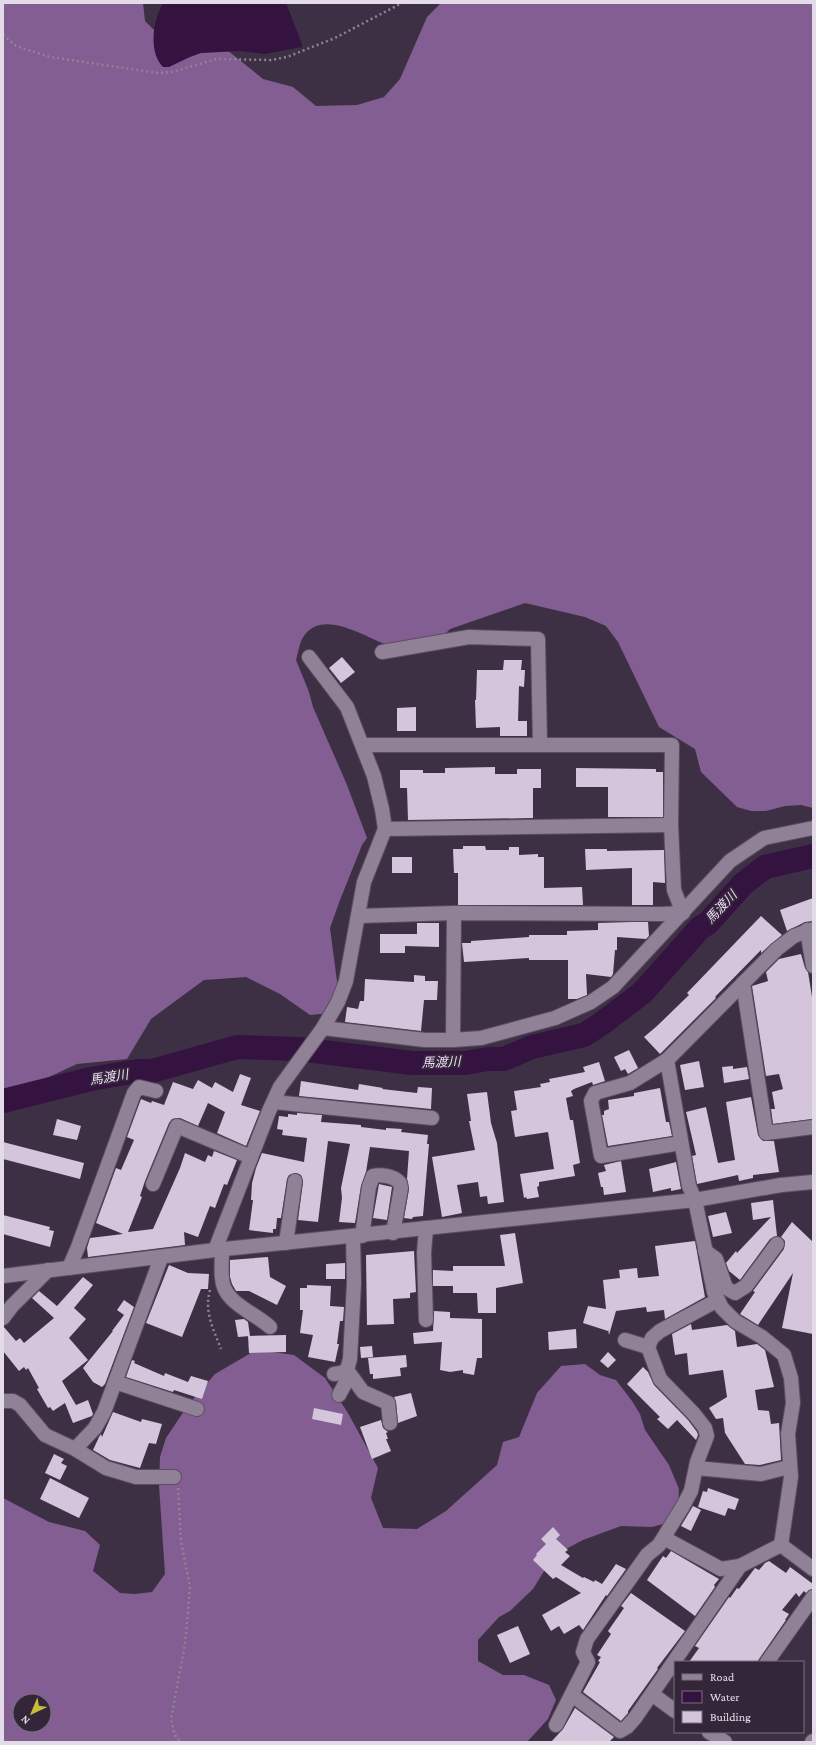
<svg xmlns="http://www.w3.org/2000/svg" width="816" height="1745" font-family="'Crimson Pro','Noto Sans JP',serif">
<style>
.forest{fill:#825e92;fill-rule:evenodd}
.water{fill:#341341}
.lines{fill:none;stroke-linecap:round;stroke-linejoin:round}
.river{stroke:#341341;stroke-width:24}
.building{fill:#d4c4dc}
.minor-casing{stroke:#5a4f5f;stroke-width:16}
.path{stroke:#8f8394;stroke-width:2.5;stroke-dasharray:2 3;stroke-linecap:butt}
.minor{stroke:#908197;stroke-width:14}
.labels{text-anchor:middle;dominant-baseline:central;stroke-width:4;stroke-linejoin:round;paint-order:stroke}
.water-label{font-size:13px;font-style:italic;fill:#f0dbfa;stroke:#332639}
</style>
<rect width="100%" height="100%" fill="#3e3044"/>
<g class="forest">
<path d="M3,3h140l2,18 21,21 56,4 41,33 30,8 23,19 41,-1 27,-8 16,-18 27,-62 14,-14h372v805l-12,-3 -16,1 -19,5h-15l-14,-4 -36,-35 -6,-23 -36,-22 -41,-85 -12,-16 -21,-9 -60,-14 -75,26 -20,20c-12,-1 -28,0 -40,-3 -25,-8 -69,-40 -88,-7 -3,6 -4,15 -6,21l13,32 4,15 34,78 20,53 -5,7 -22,55 -10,28 8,61 -7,24 -21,2 -30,-21 -34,-17 -42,3 -53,39 -24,40 -50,5 -41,19 -33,9z"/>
<path d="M256,1350l38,5 31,23 23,35 30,55 -7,30 12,30 34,1 29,-18 51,-46 6,-23 16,-5 18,-44 24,-27 24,-2 15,11 16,5 16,21 8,13 5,16 24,35 10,24 -2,31 -25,7 -31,-1 -38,14 -17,9 -20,19 -13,21 -23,22 -11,6 -21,23v21l25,14h21l25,10 7,15 -8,19 -21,23h-524v-244l46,24 36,9 15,14 -7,26 27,22 15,1 17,-2 13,-18 -6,-89 1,-28 6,-19 22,-33 27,-31zM20,1701h24v24h-24z"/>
</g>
<path class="water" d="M163,3h123l16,41v3l-37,7 -25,-3 -39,2 -11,4 -21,10h-6c-15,-15 -10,-47 0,-64z"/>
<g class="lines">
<path class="river" d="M3,1101l88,-22 46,-8h15l85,-24 61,2 114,14h53l23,-4h16l28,-12 52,-12 17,-11 41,-31 58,-65 8,-5 35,-39 22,-17 48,-11"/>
</g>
<g class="building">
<path d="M342,657l13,15 -14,11 -12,-15z"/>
<path d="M504,660h18l-1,10h4l-1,17 -5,-1 -1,35h9v15h-27v-9l-24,1 -1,-28h1l1,-30h26z"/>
<path d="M416,707v24h-19v-23z"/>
<path d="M495,767v7h22v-5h24v19h-8v30l-125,2 -1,-32h-7v-18h23v3h22v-5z"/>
<path d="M576,768l80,1v3h7v45h-55v-30h-32z"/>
<path d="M463,846h22l1,4h23v-3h10v8l19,-1v3h6v31l38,-1 1,18h-125v-32h-4l-1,-24h10z"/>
<path d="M585,849h22v2l57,-1 1,33 -12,-1v23h-21v-37l-46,2z"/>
<rect x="392" y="857" width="20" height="16"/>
<path d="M813,898v23l-8,1 -18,9 -7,-21z"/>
<path d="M761,916l21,19 -21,18v-3l-46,47 1,1 -56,56 -16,-17 13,-11 32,-31 -2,-2z"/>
<path d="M632,922h16l1,14 -3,3 -29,-2v13h-2l-2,24 -2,3 -25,-3 1,21 -10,4h-9v-39h-39v-2l-65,4 -2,-19h9v-2l58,-4v-2h38v-4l31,-1v-7z"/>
<path d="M417,923h22v24l-34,-1v7h-25v-19h37z"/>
<path d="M801,954l4,14 3,4 5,31v116l-40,5 -2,-15h4l-3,-17 11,-3 -4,-15 -13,2 -14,-90 16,-5 -2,-9 13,-13z"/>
<path d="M414,975l11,1v5h13l-1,19h-13l-3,31 -76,-9 2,-15 11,2 2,-8h4l1,-22 49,3z"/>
<path d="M629,1050l9,18 -10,6 -3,-5 -4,2 -7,-14z"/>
<path d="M699,1061l5,26 -19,3 -5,-25z"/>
<path d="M599,1062l6,19 -12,4 -1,-3 -18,7 -3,2 2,5 -7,2 4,22h3l7,43 -7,2 2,11 -36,6v4l-2,1 2,10 -12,2 -1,-2 -2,1 -4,-24 34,-5 -6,-37 -33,5 -4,-26 6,-1 -3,-19 27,-4 -1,-3 10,-2 -1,-3 36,-7 -2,-5z"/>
<path d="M733,1066v3l14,-2 2,12 -25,4 -2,-16z"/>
<path d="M240,1074l11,4 -10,27 19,6 -14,35 -29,-13 8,-21 -17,-9 -10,23 -18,-8 -8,1 -3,4 -24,58 -5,15 2,1 -14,35 25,-3 27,-61 5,-15 20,9 3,-7 4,2 2,-6 23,9 -10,25 -3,-1 -9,24 -5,-2 -12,31 -14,-5 1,13 -97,12 -1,-9 3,-10 33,-4 -27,-11 20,-55 5,2 13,-30 -7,-3 14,-38 10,4 1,-2 12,4 9,-23 20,7 5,-9 14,8 3,-6 18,10z"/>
<path d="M301,1081l57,9 1,-6 24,4 -1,1 35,4 1,-6 14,1 -1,21 -132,-13z"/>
<path d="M660,1088l6,34h3l3,14 -64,10 -6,-31h2v-4l5,-2 -1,-9 26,-4v-3z"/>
<path d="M487,1092l4,31 6,20 7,59 -16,2 -1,-8 -7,1 -2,-15 -21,3 5,28 -20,4 -10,-60 43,-7 -6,-29h2l-4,-27z"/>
<path d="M751,1097l7,38 5,6h11l5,31 -26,3v3l-14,3 -1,-6 -41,9 -5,-28 4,-1 -10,-43 20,-5 12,56 17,-3 -9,-58z"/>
<path d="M297,1113l25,2 -1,7 40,3v2l25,3v-2l16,1 -1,3 27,3 -1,9h2l-6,72 -10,1 -1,2 -8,-1 5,-29 -2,-10 2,-28 -39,-4 -4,25 -5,14 -6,37 -16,-1 3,-24 -1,-10 9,-44 -22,-3 -10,81 -20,-2 5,-38 -2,-7 -5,-2 -7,2 -2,4 -6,39h-4l-1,11h-3v4l-24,-3 4,-30h-2l1,-17 4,-15 6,-15 42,9 3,-24 -25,-3 1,-5 -6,-1 2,-13 9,1v-3l9,1z"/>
<path d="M57,1119l24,7 -4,14 -24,-5z"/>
<path d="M3,1142l81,21 -4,16 -77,-20z"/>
<path d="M621,1161l5,31 -22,3 -1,-8h-2l-3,-14 8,-2 -2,-6z"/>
<path d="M676,1162l5,27 -10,2v-3l-18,4 -4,-23z"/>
<path d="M379,1184l13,3 -5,33 -14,-2z"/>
<path d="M773,1200l4,36 -7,3 -30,41 -11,-9 -3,-8 10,-12 1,2 34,-36 -18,3 -2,-17z"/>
<path d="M726,1212l6,21 -19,4 -5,-21z"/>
<path d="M3,1215l47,12 -1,3 5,1 -4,16 -47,-13z"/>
<path d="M792,1222l21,20v92l-31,-6 11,-55 -35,52 -18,-11 15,-22 -2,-1 31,-42 1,-8 -4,-4z"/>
<path d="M515,1233l8,50 -27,5v25h-18l-1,-20h-24v-7h-20v-16l20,1v-5h52l-5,-31z"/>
<path d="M695,1241l10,56 -40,22 -1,-9 -17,2 -1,-5 -30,4 -7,24 -1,-6v2l-25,-8 5,-17 18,3 -3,-29 17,-2 -1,-8 18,-2 1,10 21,-2 -4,-30z"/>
<path d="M414,1251l2,41 -6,1v5l-17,1 1,25 -27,1 -1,-70z"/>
<path d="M268,1257l2,20 16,9 -9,19 -28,-14h-13l-4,-7 -2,-7v-17z"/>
<path d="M345,1263v16h-19v-15z"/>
<path d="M169,1265l19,8 21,1 -1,15h-7l-19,48 -36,-14z"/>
<path d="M83,1277l10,8 -19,23 12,11 -17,19 19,22 -26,21 14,24 12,-5 5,14 -1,2 -19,7 -8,-20 -12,8 -3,-4 -2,1 -11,-19 2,-1 -11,-20 -2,2 -2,-3 -5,4 -16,-20v-25l13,15 4,-3 4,5 30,-25 -22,-20 7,-7 18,15z"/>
<path d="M307,1285l24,1 -1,20 14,1 -1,14h-3l-3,23h2l-4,18 -27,-5 5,-22 -13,-2 3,-23h-3v-22h7z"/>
<path d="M124,1300l10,7 -29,77 -3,3 -9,-5 -10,-14 30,-37h-1l12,-16 -7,-5z"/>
<path d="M434,1311l16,1v6l32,1v39h-5l-3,17 -11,-2v-3l-13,2 -10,-2 2,-28 -28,2 -1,-11 20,-2z"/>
<path d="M244,1319l4,3 2,14 -12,1 -3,-17z"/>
<path d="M691,1324l1,6 35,-5 8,6 2,16 20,-3 8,6 9,37 -19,3 3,20 11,1 2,13 8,-1 2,37 -21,5 -15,-1 -20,-31 -2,-15 -7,1 -7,-11 18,-11 -4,-27 -34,5 -2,-22 -12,2 -3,-21z"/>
<path d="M576,1329l1,19 -28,2 -1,-18z"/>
<path d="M286,1335v17l-37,1 -1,-17z"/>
<path d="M372,1346l1,11 -12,1 -1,-11z"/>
<path d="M608,1352l8,8 -8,8 -8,-7z"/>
<path d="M406,1355l1,12 -7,1 1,8 -28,3v-5h-3l-2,-16z"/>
<path d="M132,1360l3,1 -1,2 30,13 1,-3 23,9 3,-6 17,5 -6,18 -28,-9 -1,2 -47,-15z"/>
<path d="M643,1367l5,5 6,13 34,35 9,12 1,3 -2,5 -19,-20 -9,9 -11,-10 3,-2 -33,-33z"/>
<path d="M411,1393l6,23 -19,7 -2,-21 -2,-5z"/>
<path d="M314,1408l29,6 -2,11 -29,-6z"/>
<path d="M113,1412l28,10 1,-3 20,5 -6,20 -7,-1 -9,25 -30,-8 -17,-10 6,-13 2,-3 1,3z"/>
<path d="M381,1420l2,8 5,4 -2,1 2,6h-2l5,12 -19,8 -12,-32z"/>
<path d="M54,1454l10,5 -3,4 6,3 -7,14 -15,-7z"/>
<path d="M50,1478l39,20 -10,20 -39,-19z"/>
<path d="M708,1488l31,11 -4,11 -7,-2 -3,8 -27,-9 5,-16 4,1z"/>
<path d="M693,1506l8,4 -10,21 -10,-5z"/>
<path d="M553,1527l7,8 -4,4 12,11 -3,2 5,4 -9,9 22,13 1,-1 10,5 1,-2 7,4 14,-20 10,5 -19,27 -1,-1 -23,35 -4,-5 -15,9 -5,-8 -8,5 -9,-16 39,-22 -25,-16 -3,2 -20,-19 4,-5 -1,-1 10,-10 -5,-5z"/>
<path d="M671,1551l48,28 -5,6 1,2 -20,29 -48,-36 16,-24 3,2z"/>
<path d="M769,1561l17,12 4,-6 23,17v5l-7,4 -2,-2 -5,6 -3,-4 -14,17 7,4 -4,6h1l-29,42h-68l10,-14 -4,-2 34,-49 1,1 7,-10 2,1 16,-21 4,2 6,-7z"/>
<path d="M631,1593l54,38 -28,37 1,1 -30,42v2l-7,8 -38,-29 17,-30 -2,-1 3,-4 -4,-2 14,-21 -3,-3 16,-23 -3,-2z"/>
<path d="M518,1626l12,28 -20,9 -13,-28z"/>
<path d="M575,1708l39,29 -5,5h-58l12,-13z"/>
</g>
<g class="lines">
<g class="minor-casing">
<g id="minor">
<path d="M382,652l87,-15 69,2 2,106"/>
<path d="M385,829l286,-4"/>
<path d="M359,916l95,-3 207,1 22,-1 -9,-23 -3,-65 1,-80h-309"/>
<path d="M807,930l6,36"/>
<path d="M743,983l23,150 47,-6"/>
<path d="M323,1028l102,12h28l28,-2 74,-20 36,-16 22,-15 117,-126 34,-23 49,-10"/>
<path d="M453,1040l1,-127"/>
<path d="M667,1060l-37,23 -35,10 -4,8 10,55 80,-13"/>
<path d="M274,1102l158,16"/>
<path d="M153,1184l24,-58 74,31"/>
<path d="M426,1228l-2,25 2,67"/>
<path d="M353,1236l1,47 -4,76 -3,11 16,22 25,11 2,20"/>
<path d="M362,1236l7,-49 4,-11c8,-2 21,0 27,7l1,5 -8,45"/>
<path d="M286,1243l9,-62"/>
<path d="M215,1250l54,-139 11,-24 43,-59 15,-26 8,-21 18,-99 21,-53 -3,-20 -8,-33 -27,-69 -38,-50"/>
<path d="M222,1250c0,9 -1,19 0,28 1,25 32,34 48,49"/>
<path d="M705,1251l11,8 10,29 9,5 11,-7 31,-42"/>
<path d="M69,1268l9,-21 56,-154 5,-6 17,4"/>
<path d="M3,1276l212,-26 480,-50 86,-15 32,-3"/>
<path d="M3,1318l9,-12 36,-36"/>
<path d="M625,1340l23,7"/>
<path d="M334,1374l7,-1 6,-3v10l-8,15"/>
<path d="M115,1382l82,27"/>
<path d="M3,1401h10l7,4 25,30 30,14 31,19 30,9h38"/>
<path d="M75,1449l20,-21 9,-16 57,-154"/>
<path d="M696,1468l65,6 28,-7"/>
<path d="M664,1538l57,31 19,-3"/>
<path d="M781,1545l32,24"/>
<path d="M767,1662l46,-65"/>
<path d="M652,1694l23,17"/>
<path d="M572,1695l48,36 7,-4 8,-9 105,-152 41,-21 10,-68 -3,-43 5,-31 -2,-25 -7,-23 -22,-18 -27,-16 -13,-13 -8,-16 -19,-92 -6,-14 -22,-126 110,-111 17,-13 19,-7"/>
<path d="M556,1725l32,-63 -5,-10 4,-13 60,-84 12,-10 24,-39 8,-15 6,-29 10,-26 -2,-8 -11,-14 -34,-35 -12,-32 4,-9 8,-7 58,-31"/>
<path d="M709,1732l16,10"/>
<path d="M812,1742l1,-1"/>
</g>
</g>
<g class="path">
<path d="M3,35l13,11 34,11 108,16 14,-1 45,-13 54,1 16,-3 48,-19 67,-35"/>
<path d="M210,1290c-6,22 3,38 11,59"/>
<path d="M178,1488l3,53 9,46 -5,57 -14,75 4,16 5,7"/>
</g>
<use href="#minor" class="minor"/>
</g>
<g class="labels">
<g class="water-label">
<text transform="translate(721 907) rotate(-47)">馬渡川</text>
<text transform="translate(441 1062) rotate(-2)">馬渡川</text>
<text transform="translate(109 1077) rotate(-9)">馬渡川</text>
</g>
</g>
<rect width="816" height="1745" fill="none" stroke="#e4dbe8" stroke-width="8"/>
<rect x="674" y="1661" width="130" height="72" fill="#332639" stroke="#7a6e7f"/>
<rect x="682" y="1674" width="20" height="6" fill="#908197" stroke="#7a6e7f"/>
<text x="710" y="1681" font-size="12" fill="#e4dbe8">Road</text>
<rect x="682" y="1691" width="20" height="12" fill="#341341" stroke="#7a6e7f"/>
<text x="710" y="1701" font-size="12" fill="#e4dbe8">Water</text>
<rect x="682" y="1711" width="20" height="12" fill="#d4c4dc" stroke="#7a6e7f"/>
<text x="710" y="1721" font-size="12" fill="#e4dbe8">Building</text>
<g transform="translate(32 1713) rotate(224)"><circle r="19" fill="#332639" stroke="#7a6e7f"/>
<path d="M0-3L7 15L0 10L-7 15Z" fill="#c5bc3d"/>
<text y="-6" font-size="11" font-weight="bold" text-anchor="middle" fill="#e4dbe8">N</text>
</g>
</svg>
